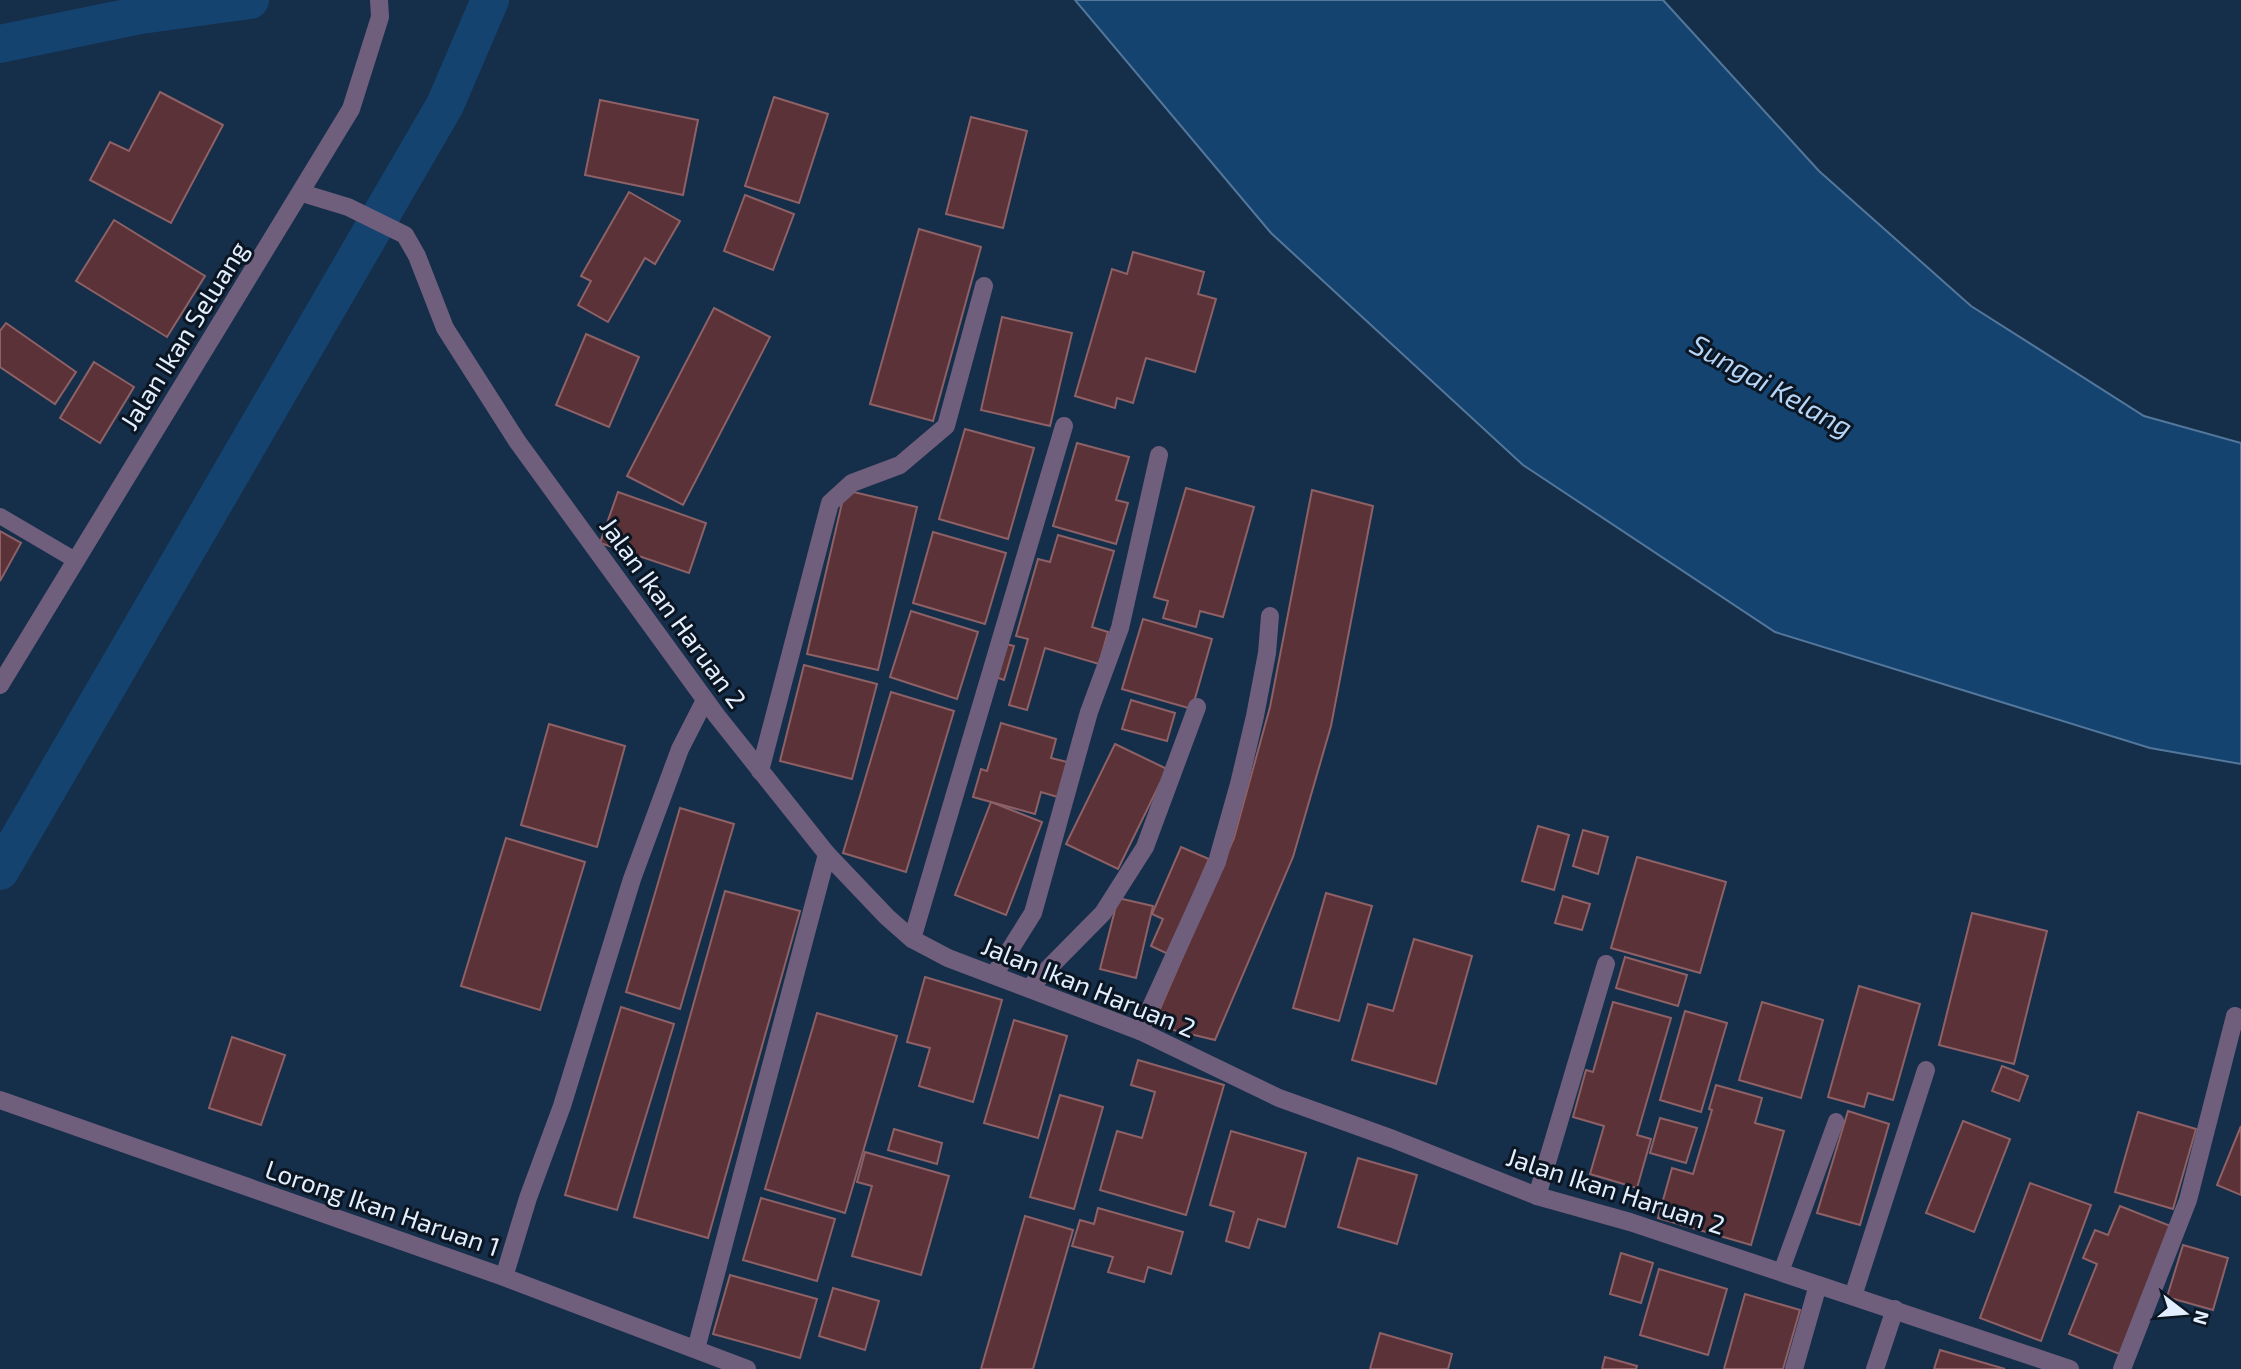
<svg xmlns="http://www.w3.org/2000/svg" width="2241" height="1369" font-family="'Exo 2',sans-serif">
<style>
.water{fill:#154370;stroke:#53779b;stroke-width:2}
.lines{fill:none;stroke-linecap:round;stroke-linejoin:round}
.canal{stroke:#154370;stroke-width:38}
.building{fill:#5a3237;stroke:#8d6166;stroke-width:2}
.lane{stroke:#705e7d;stroke-width:16}
.street{stroke:#705e7d;stroke-width:18}
.labels{text-anchor:middle;dominant-baseline:central;stroke-width:6;stroke-linejoin:round;paint-order:stroke}
.street-label{font-size:26px;fill:#e3effe;stroke:#0b1622}
.water-label{font-size:28px;font-style:italic;fill:#b6d5f7;stroke:#0b1622}
</style>
<rect width="100%" height="100%" fill="#152e49"/>
<path class="water" d="M1075,0h588l156,171 152,135 173,110 97,27v321l-91,-16 -375,-116 -252,-167 -252,-232z"/>
<g class="lines">
<g class="canal">
<path d="M0,44l141,-29 109,-15"/>
<path d="M0,871l445,-766 45,-105"/>
</g>
</g>
<g class="building">
<path d="M160,92l63,33 -52,98 -81,-43 20,-38 19,9z"/>
<path d="M774,97l54,17 -29,89 -54,-17z"/>
<path d="M600,100l98,20 -15,75 -98,-20z"/>
<path d="M971,117l56,14 -24,97 -57,-14z"/>
<path d="M629,192l51,29 -25,43 -10,-6 -37,64 -30,-17 13,-24 -10,-5z"/>
<path d="M745,195l49,19 -21,56 -49,-19z"/>
<path d="M114,220l91,56 -38,61 -91,-56z"/>
<path d="M919,229l62,18 -48,174 -63,-17z"/>
<path d="M1133,252l71,20 -6,22 18,5 -21,73 -49,-14 -13,45 -16,-5 -2,10 -40,-12 37,-127 15,5z"/>
<path d="M714,308l56,29 -87,168 -56,-29z"/>
<path d="M1002,317l70,16 -22,93 -69,-16z"/>
<path d="M6,323l70,49 -21,32 -55,-37v-36z"/>
<path d="M586,334l53,23 -30,70 -53,-22z"/>
<path d="M94,362l40,25 -34,56 -40,-25z"/>
<path d="M965,429l69,19 -26,91 -69,-20z"/>
<path d="M1077,443l52,14 -13,43 12,3 -12,41 -63,-18z"/>
<path d="M1186,488l68,19 -31,110 -23,-6 -4,16 -33,-9 5,-17 -14,-4z"/>
<path d="M845,490l72,17 -39,163 -71,-16z"/>
<path d="M1312,490l61,16 -42,220 -38,131 -78,183 -62,-15 81,-187 36,-131z"/>
<path d="M618,492l88,31 -17,50 -89,-30z"/>
<path d="M0,531l21,12 -21,38z"/>
<path d="M933,532l73,21 -21,71 -72,-21z"/>
<path d="M1058,535l56,16 -22,76 16,5 -9,32 -54,-16 -18,62 -18,-5 19,-66 -12,-3 22,-77 12,3z"/>
<path d="M911,611l67,21 -21,67 -67,-22z"/>
<path d="M1143,619l69,20 -20,70 -70,-20z"/>
<path d="M1002,643l12,3 -10,34 -11,-4z"/>
<path d="M804,665l73,19 -25,95 -72,-18z"/>
<path d="M891,692l63,19 -48,161 -63,-19z"/>
<path d="M1131,700l44,13 -8,28 -45,-12z"/>
<path d="M1001,723l55,16 -5,19 20,5 -10,35 -20,-6 -6,22 -62,-17 8,-28 6,2z"/>
<path d="M549,724l76,22 -28,101 -76,-22z"/>
<path d="M1115,744l52,25 -49,100 -52,-25z"/>
<path d="M991,802l51,20 -36,93 -51,-20z"/>
<path d="M680,808l54,16 -54,185 -54,-17z"/>
<path d="M1538,826l31,9 -15,55 -32,-9z"/>
<path d="M1583,830l25,7 -10,37 -25,-8z"/>
<path d="M506,838l79,24 -45,148 -79,-24z"/>
<path d="M1181,847l28,12 -41,95 -17,-8 12,-27 -11,-5z"/>
<path d="M1637,857l89,25 -26,91 -89,-25z"/>
<path d="M725,891l75,20 -92,327 -74,-21z"/>
<path d="M1326,893l46,13 -33,115 -46,-13z"/>
<path d="M1563,896l27,8 -8,26 -27,-7z"/>
<path d="M1118,898l35,8 -17,72 -36,-9z"/>
<path d="M1972,913l75,18 -33,133 -75,-19z"/>
<path d="M1414,939l58,17 -36,128 -84,-24 16,-56 25,7z"/>
<path d="M1625,957l62,18 -9,31 -62,-18z"/>
<path d="M925,977l77,23 -29,102 -54,-16 11,-38 -23,-6z"/>
<path d="M1859,986l61,18 -27,96 -25,-7 -4,14 -36,-10z"/>
<path d="M1613,1002l58,16 -34,117 14,4 -14,49 -47,-14 14,-48 -31,-9 13,-47 7,2z"/>
<path d="M1762,1002l61,18 -22,78 -62,-18z"/>
<path d="M621,1007l53,17 -57,186 -52,-15z"/>
<path d="M1685,1011l42,12 -26,89 -41,-12z"/>
<path d="M817,1013l80,23 -52,177 -80,-24z"/>
<path d="M1014,1020l53,16 -29,102 -54,-15z"/>
<path d="M232,1037l53,18 -24,70 -52,-17z"/>
<path d="M1138,1060l86,25 -38,130 -86,-25 17,-59 25,7 13,-46 -24,-7z"/>
<path d="M2002,1066l26,10 -9,25 -27,-10z"/>
<path d="M1716,1085l46,13 -7,25 29,8 -33,114 -93,-27 14,-50 21,6 19,-64 -3,-1z"/>
<path d="M1060,1095l43,12 -29,102 -44,-12z"/>
<path d="M1848,1111l41,13 -29,101 -43,-12z"/>
<path d="M2138,1112l58,17 -23,80 -58,-17z"/>
<path d="M1660,1118l37,10 -11,35 -36,-10z"/>
<path d="M1963,1121l47,18 -36,93 -48,-19z"/>
<path d="M2241,1126v69l-24,-10z"/>
<path d="M894,1129l48,14 -5,21 -49,-14z"/>
<path d="M1231,1131l75,22 -21,74 -27,-8 -9,29 -23,-7 8,-29 -24,-7z"/>
<path d="M865,1152l84,24 -28,99 -69,-19 20,-70 -15,-4z"/>
<path d="M1358,1158l59,17 -20,69 -59,-17z"/>
<path d="M2030,1183l61,22 -50,136 -61,-23z"/>
<path d="M761,1198l74,21 -18,62 -74,-21z"/>
<path d="M2120,1206l53,21 -51,128 -53,-21 28,-70 -14,-6 12,-28 13,5z"/>
<path d="M1098,1208l85,24 -12,42 -23,-7 -4,15 -36,-10 5,-15 -41,-11 8,-26 14,4z"/>
<path d="M1025,1216l48,14 -40,139h-52z"/>
<path d="M2183,1245l45,13 -15,52 -46,-13z"/>
<path d="M1621,1253l32,10 -12,40 -31,-9z"/>
<path d="M1659,1269l68,20 -19,66 -68,-20z"/>
<path d="M730,1275l87,24 -17,59 -87,-24z"/>
<path d="M833,1288l46,13 -14,49 -46,-14z"/>
<path d="M1745,1294l55,16 -17,59h-59z"/>
<path d="M1380,1333l72,21 -4,15h-78z"/>
<path d="M1940,1350l65,19h-71z"/>
<path d="M1605,1357l32,9 -1,3h-34z"/>
</g>
<g class="lines">
<g class="lane">
<path d="M0,516l75,44"/>
<path d="M1781,1272l55,-151"/>
</g>
<g class="street">
<path d="M302,193l46,14 57,28 12,21 28,72 72,113 200,275 110,138 60,63 25,22 36,19 192,73 139,67 114,41 144,57 93,26 440,147"/>
<path d="M0,685l351,-576 29,-92 -1,-17"/>
<path d="M760,771l70,-268 22,-20 48,-18 46,-39 38,-140"/>
<path d="M912,939l152,-513"/>
<path d="M994,975l39,-62 56,-201 31,-84 39,-173"/>
<path d="M1029,988l74,-75 42,-66 52,-140"/>
<path d="M1140,1031l77,-169 22,-78 16,-68 12,-63 3,-37"/>
<path d="M0,1100l504,177 243,92"/>
<path d="M1537,1196l69,-232"/>
<path d="M504,1277l24,-79 34,-92 70,-227 48,-130 25,-49"/>
<path d="M1853,1296l73,-226"/>
<path d="M696,1349l131,-495"/>
<path d="M1794,1369l24,-84"/>
<path d="M1875,1369l20,-60"/>
<path d="M2122,1369l66,-169 47,-184"/>
</g>
</g>
<g class="labels">
<g class="street-label">
<text transform="translate(183 335) rotate(-58)">Jalan Ikan Seluang</text>
<text transform="translate(674 612) rotate(54)">Jalan Ikan Haruan 2</text>
<text transform="translate(1089 986) rotate(22)">Jalan Ikan Haruan 2</text>
<text transform="translate(1616 1190) rotate(18)">Jalan Ikan Haruan 2</text>
<text transform="translate(383 1207) rotate(19)">Lorong Ikan Haruan 1</text>
</g>
<g class="water-label">
<text transform="translate(1772 385) rotate(29)">Sungai Kelang</text>
</g>
</g>
<g transform="translate(2185 1313) rotate(106)" stroke="#0b1622" stroke-width="5" paint-order="stroke">
<path d="M0-5L12 26L0 18L-12 26Z" fill="#e3effe"/>
<text y="-10" font-size="19" font-weight="bold" text-anchor="middle" fill="#e3effe">N</text>
</g>
</svg>
